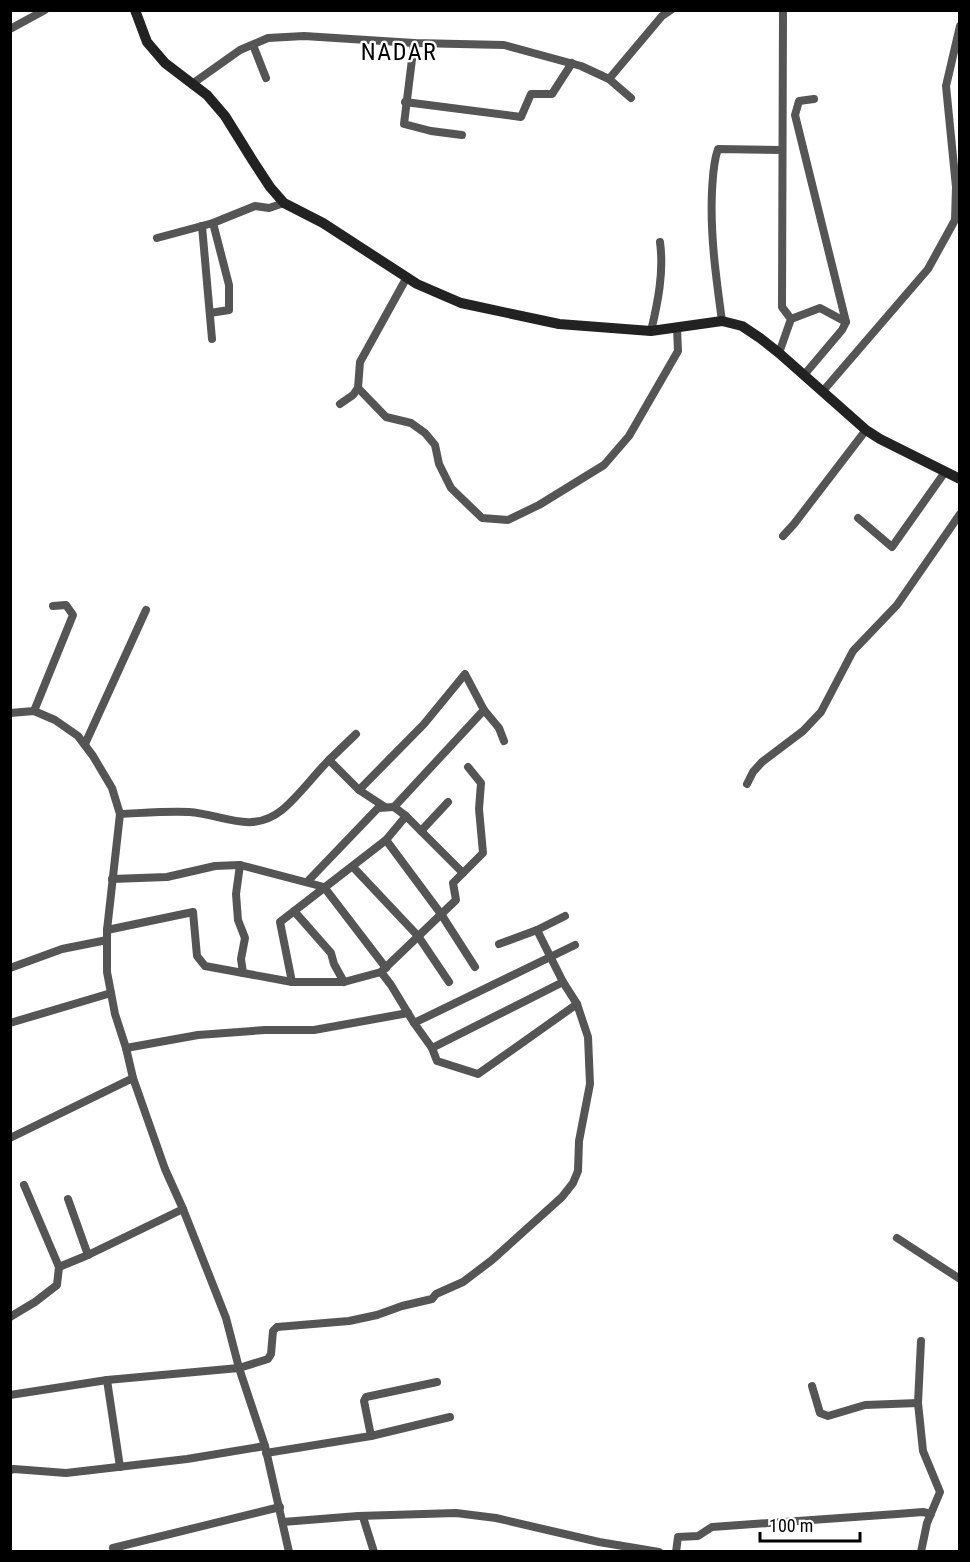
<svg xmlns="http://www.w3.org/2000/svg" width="970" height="1562" font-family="'Roboto Condensed',sans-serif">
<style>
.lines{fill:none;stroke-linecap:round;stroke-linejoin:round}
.street{stroke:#555;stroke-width:8}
.secondary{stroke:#222;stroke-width:10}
.labels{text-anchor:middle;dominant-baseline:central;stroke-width:4.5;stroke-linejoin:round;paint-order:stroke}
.quarter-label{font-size:24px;letter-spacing:1.5px;fill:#000;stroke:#fff}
</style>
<rect width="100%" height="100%" fill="#fff"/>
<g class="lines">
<g class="street">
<path d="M10,29l35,-19"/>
<path d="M414,43l-10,81 27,7 31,4"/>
<path d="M253,45l13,33"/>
<path d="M609,79l53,-63 9,-6"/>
<path d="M192,84l48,-34 28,-12 36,-2 110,7 90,2 77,21 28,13 22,19"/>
<path d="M405,102l116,15 10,-23h21l20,-31"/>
<path d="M202,226l10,113"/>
<path d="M157,238l56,-15 42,-17 14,2 15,-5"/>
<path d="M210,313l19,-3v-25l-16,-62"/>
<path d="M791,319l29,-11 26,14"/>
<path d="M722,321c-6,-44 -12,-86 -10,-130 1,-15 1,-28 6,-42l64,1"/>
<path d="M651,331c7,-29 13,-59 9,-89"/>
<path d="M779,353l12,-34 -9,-12 1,-297"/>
<path d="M804,375l38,-45 4,-8 -51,-207 4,-14 15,-2"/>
<path d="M358,388l28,29 25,6 14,10 10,12 4,19 12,24 31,30 26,2 31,-15 65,-40 25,-29 49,-85 -1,-23"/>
<path d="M823,391l105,-122 27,-49 1,-33 -10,-101 14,-60"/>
<path d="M340,404l13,-9 5,-7 2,-26 47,-85"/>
<path d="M858,518l34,29 53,-75"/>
<path d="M783,536l11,-12 72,-94"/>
<path d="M34,711l39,-96 -7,-10 -13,1"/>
<path d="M10,713l24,-2 21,9 23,16 15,20 19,32 8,26 -13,116v42l8,42 11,34 7,30 32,91 18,40 43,109 13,50 26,78 24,106"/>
<path d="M85,744l61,-134"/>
<path d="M329,760l27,-26"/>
<path d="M747,784l6,-12 9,-10 41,-31 18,-19 32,-61 44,-46 63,-91"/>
<path d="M359,790l26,17"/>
<path d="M120,814c23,-1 46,-3 69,-2 33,2 62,23 93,-2 16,-13 32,-35 47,-50l30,30 65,-66 41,-50 19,36 15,18 5,13"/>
<path d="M406,816l57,57"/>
<path d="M421,831l27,-29"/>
<path d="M386,840l55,74 34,53"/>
<path d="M240,865l-4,29 2,26 7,18 -4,21 2,14"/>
<path d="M353,867l65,69 31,46"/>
<path d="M112,879l55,-2 48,-11 25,-1 84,22 62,81"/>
<path d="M307,882l71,-74 16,-1"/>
<path d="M294,911l37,42 3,11 10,18"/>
<path d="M107,930l86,-18 4,44 8,10 87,16h52l37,-10 75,-72 -3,-17 30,-30 -4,-44 2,-26 -13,-16"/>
<path d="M537,930l28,-14"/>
<path d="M10,968l52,-19 45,-9"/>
<path d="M381,972l10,13 23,38 161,-78"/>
<path d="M292,982l-12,-60 106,-82 20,-24 -12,-9 90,-97"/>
<path d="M10,1023l101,-30"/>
<path d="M414,1023l18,25 131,-66 -26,-52 -38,14"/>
<path d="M126,1048l72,-13 67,-5h49l94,-17"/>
<path d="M432,1048l5,13 41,13 99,-70"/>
<path d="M10,1138l123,-60"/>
<path d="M68,1199l20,56"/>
<path d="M897,1238l63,41"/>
<path d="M59,1267l29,-12 95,-46"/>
<path d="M10,1317l25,-15 22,-17 2,-18 -35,-82"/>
<path d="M107,1380l13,87"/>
<path d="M812,1386l8,27 8,3 37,-11 53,-2"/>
<path d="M10,1395l97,-15 132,-12 29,-9 3,-5 2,-23 4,-4 72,-6 28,-6 25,-9 30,-7 4,-5 27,-12 29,-22 70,-63 11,-14 5,-12 1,-30 11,-57 -2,-47 -11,-33 -14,-22"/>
<path d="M371,1436l79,-19"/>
<path d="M266,1453l105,-17 -7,-35 2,-4 71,-15"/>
<path d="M10,1470l4,-1 52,4 121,-14 78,-13"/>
<path d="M363,1517l11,35"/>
<path d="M283,1522l75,-6 98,-3 40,5 103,24 60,10"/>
<path d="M114,1552l-1,-4 167,-41"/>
<path d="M676,1552l2,-15 20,-1 14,-9 185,-13 26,-2 8,2"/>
<path d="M921,1552l6,-29 13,-31 -17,-41 -5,-48 3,-62"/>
</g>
<path class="secondary" d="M135,10l12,32 18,21 42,32 18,21 28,45 17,26 14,16 39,20 94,61 44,19 98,21 92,7 71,-10 20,5 18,12 19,15 87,77 14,9 80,40"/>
</g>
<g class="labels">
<g class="quarter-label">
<text x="399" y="52">NADAR</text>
</g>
</g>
<rect width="970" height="1562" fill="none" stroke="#000000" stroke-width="24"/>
<path d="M760 1532v9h100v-9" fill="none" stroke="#000000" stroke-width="3"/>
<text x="769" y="1532" font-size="18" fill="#000000" stroke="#ffffff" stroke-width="4.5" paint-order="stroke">100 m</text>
</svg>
